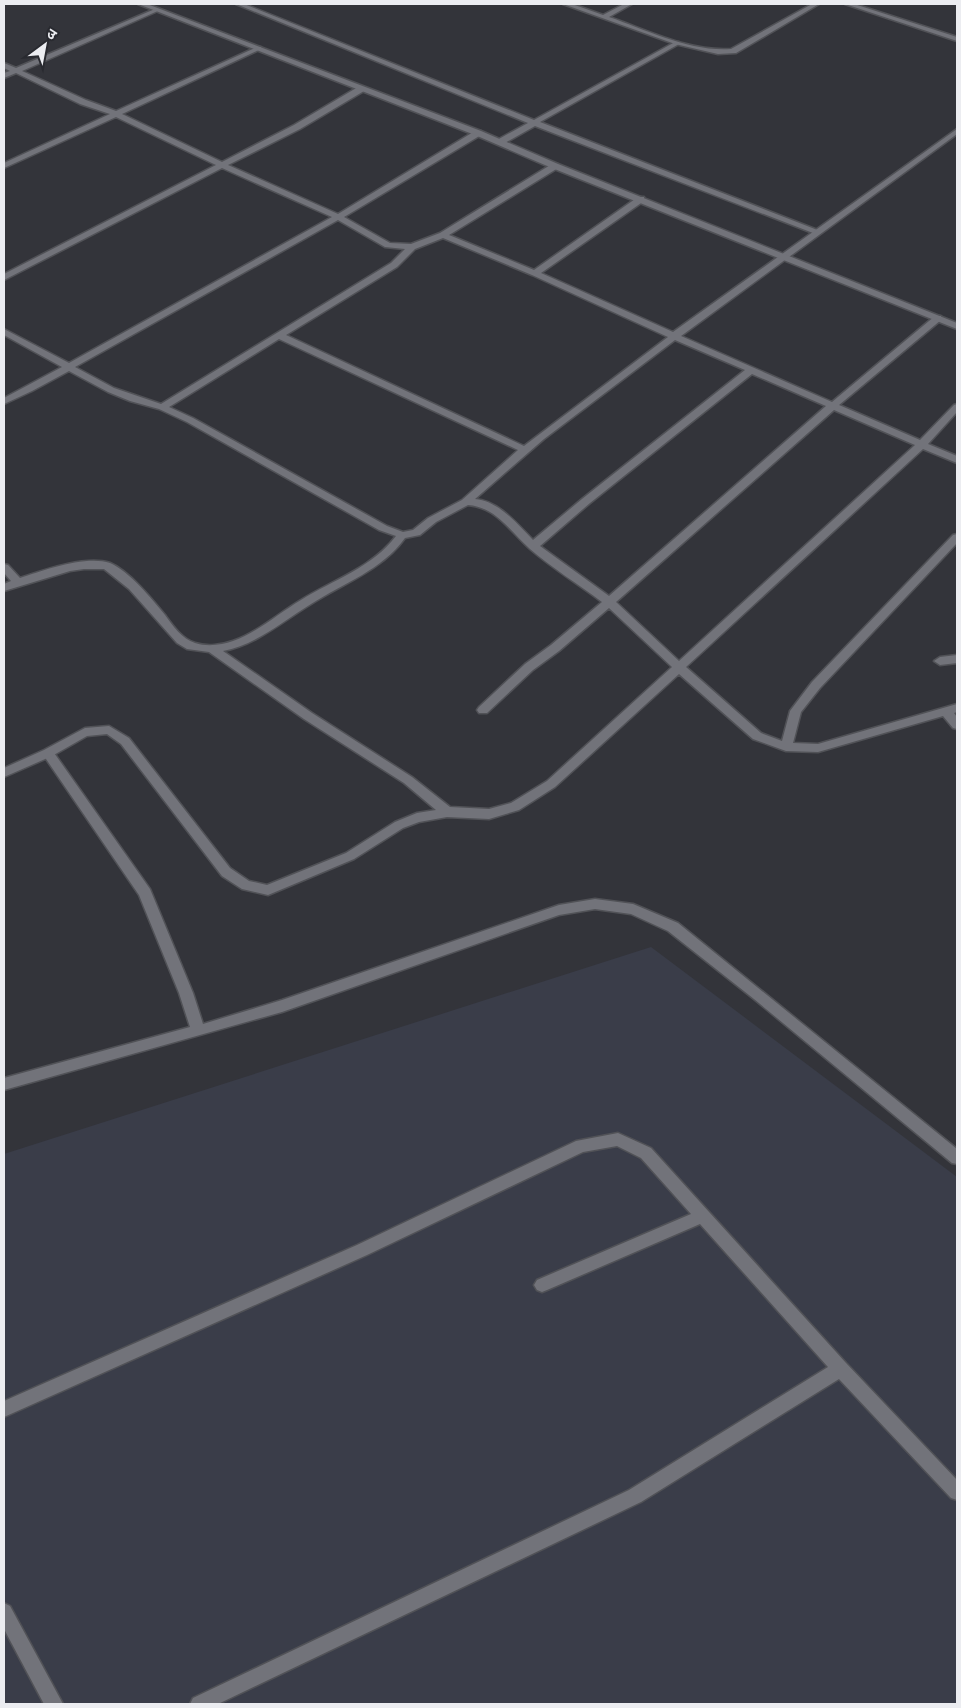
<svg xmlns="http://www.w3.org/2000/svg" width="961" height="1708" font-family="Lora,'Noto Sans Devanagari',serif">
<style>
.built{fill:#3a3d49}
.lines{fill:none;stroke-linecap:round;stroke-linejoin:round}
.service-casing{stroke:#515257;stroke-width:3}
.minor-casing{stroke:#515257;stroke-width:3}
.tertiary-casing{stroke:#515257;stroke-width:3}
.service{fill:#72737a;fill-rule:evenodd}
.minor{fill:#72737a;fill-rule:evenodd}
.tertiary{fill:#72737a;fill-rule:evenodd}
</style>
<rect width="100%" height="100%" fill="#33343a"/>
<path class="built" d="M651,947l306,230v527h-953v-550z"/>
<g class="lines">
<g class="service-casing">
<g id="service">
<path d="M236,4h8l290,116 141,-78h4v2l-139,78 280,109 -7,2 -278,-107 -32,18h-6v-4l31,-17z"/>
<path d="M48,749l4,1 98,139 43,104 10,31 79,-24 277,-95 36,-6 38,5 45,19 279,226v15l-5,-1 -198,-164 -86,-68 -37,-17 -36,-5 -36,6 -277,97 -278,78v-12l186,-51 -11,-34 -40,-98 -95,-139 -2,-3z"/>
<path d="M618,1133l33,15 195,215 111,117v20l-6,-2 -112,-119 -198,123 -423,202h-28l3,-6 436,-208 199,-123 -128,-143 -153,66 -5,2 -5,-2 -3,-5 3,-5 154,-66 -50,-56 -24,-12 -34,6 -216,103 -363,162v-16l353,-156 219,-104z"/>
<path d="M4,1603l6,3 53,98h-19l-40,-75z"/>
</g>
</g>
<g class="minor-casing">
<g id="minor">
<path d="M563,4h9l31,11 21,-11h8l-23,13c38,13 81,35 122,32l81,-45h7l-83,49 -18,1 -43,-10z"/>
<path d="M845,4h9l103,33v4z"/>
<path d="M155,9l5,1 -138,61 64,29 30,11 141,-64h4v2l-139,65 100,48 72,-37 64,-38h6v4l-64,38 -72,36 110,49 137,-83h6v4l-137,82 46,26 21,1 29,-11 112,-69h6v4l-109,67 85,35 104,-73h6v4l-103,72 132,59 284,-203v5l-276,202 151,66 103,-86h6v4l-102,85 81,35 34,-35 3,-1v8l-29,32 29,12v7l-34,-14 -237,218 75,66 21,8 8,-30 22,-29 141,-147 4,-1v9l-137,145 -19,24 -8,31 25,1 139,-40v8l-3,1 3,4v12l-4,-1 -10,-12 -125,36 -32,-1 -33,-12 -74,-65 -124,113 -36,23 -30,9 -42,-2 -28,5 -16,6 -49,31 -86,36 -26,-6 -20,-13 -101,-132 -14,-10 -20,2 -35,20 -48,21v-9l40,-18 41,-22 24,-2 20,12 101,130 19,13 18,4 79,-32 49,-31 22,-9 19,-3 -32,-27 -100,-64 -95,-67 -22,-3 -10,-6 -48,-54 -25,-20h-20l-14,2 -66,20v-7l7,-3 -7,-8v-9l4,1 12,13c24,-8 66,-23 90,-15 19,8 42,36 55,52 8,11 17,24 30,28 12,4 27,2 38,-2 25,-9 46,-28 68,-41 32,-20 72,-33 95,-64l-17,-6 -192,-108 -28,-13 -29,-8 -22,-9 -39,-21 -37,20 -28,13v-6l58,-31 -58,-32v-6l65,34 263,-146 -110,-49 -218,112v-6l212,-109 -100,-48 -112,51v-5l106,-49 -30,-10 -64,-31 -12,5v-5l6,-2 -6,-3v-5l12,5zM338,220l47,27 20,2 -14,14 -230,141 -47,-16 -39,-21zM443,238l89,37 136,62 -144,109 -238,-111 111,-68 18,-18zM279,339l239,111 -56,50 -34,18 -15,12 -10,2 -16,-6 -194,-108 -24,-11zM675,340l70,30 -163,129 -49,41c-16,-16 -34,-39 -58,-41l69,-60zM752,374l74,32 -217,190 -69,-50 50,-43zM834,410l81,35 -236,216 -63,-59zM468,505c28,2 42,26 62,44 22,19 48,35 72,53l-51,43 -26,19 -46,43 -2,3 2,3h8l46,-43 26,-19 50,-43 63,59 -125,114 -36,22 -22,6 -39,-2 -38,-30 -100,-64 -89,-62c33,-6 60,-30 88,-47 33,-21 71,-34 94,-66l15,-3 16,-13z"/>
<path d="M957,655v8l-17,2 -6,-4 6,-4z"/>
</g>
</g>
<g class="tertiary-casing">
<path id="tertiary" d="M138,4h9l334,127 77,33 399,159v6l-405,-161 -77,-33z"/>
</g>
<use href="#service" class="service"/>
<use href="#minor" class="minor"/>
<use href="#tertiary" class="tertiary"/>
</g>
<rect width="961" height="1708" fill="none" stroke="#ecedf1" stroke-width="10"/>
<g transform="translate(45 45) rotate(32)" stroke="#292a30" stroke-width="4" paint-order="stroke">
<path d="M0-4L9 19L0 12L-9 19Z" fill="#ecedf1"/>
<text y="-8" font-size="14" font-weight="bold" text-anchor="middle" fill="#ecedf1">उ</text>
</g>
</svg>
